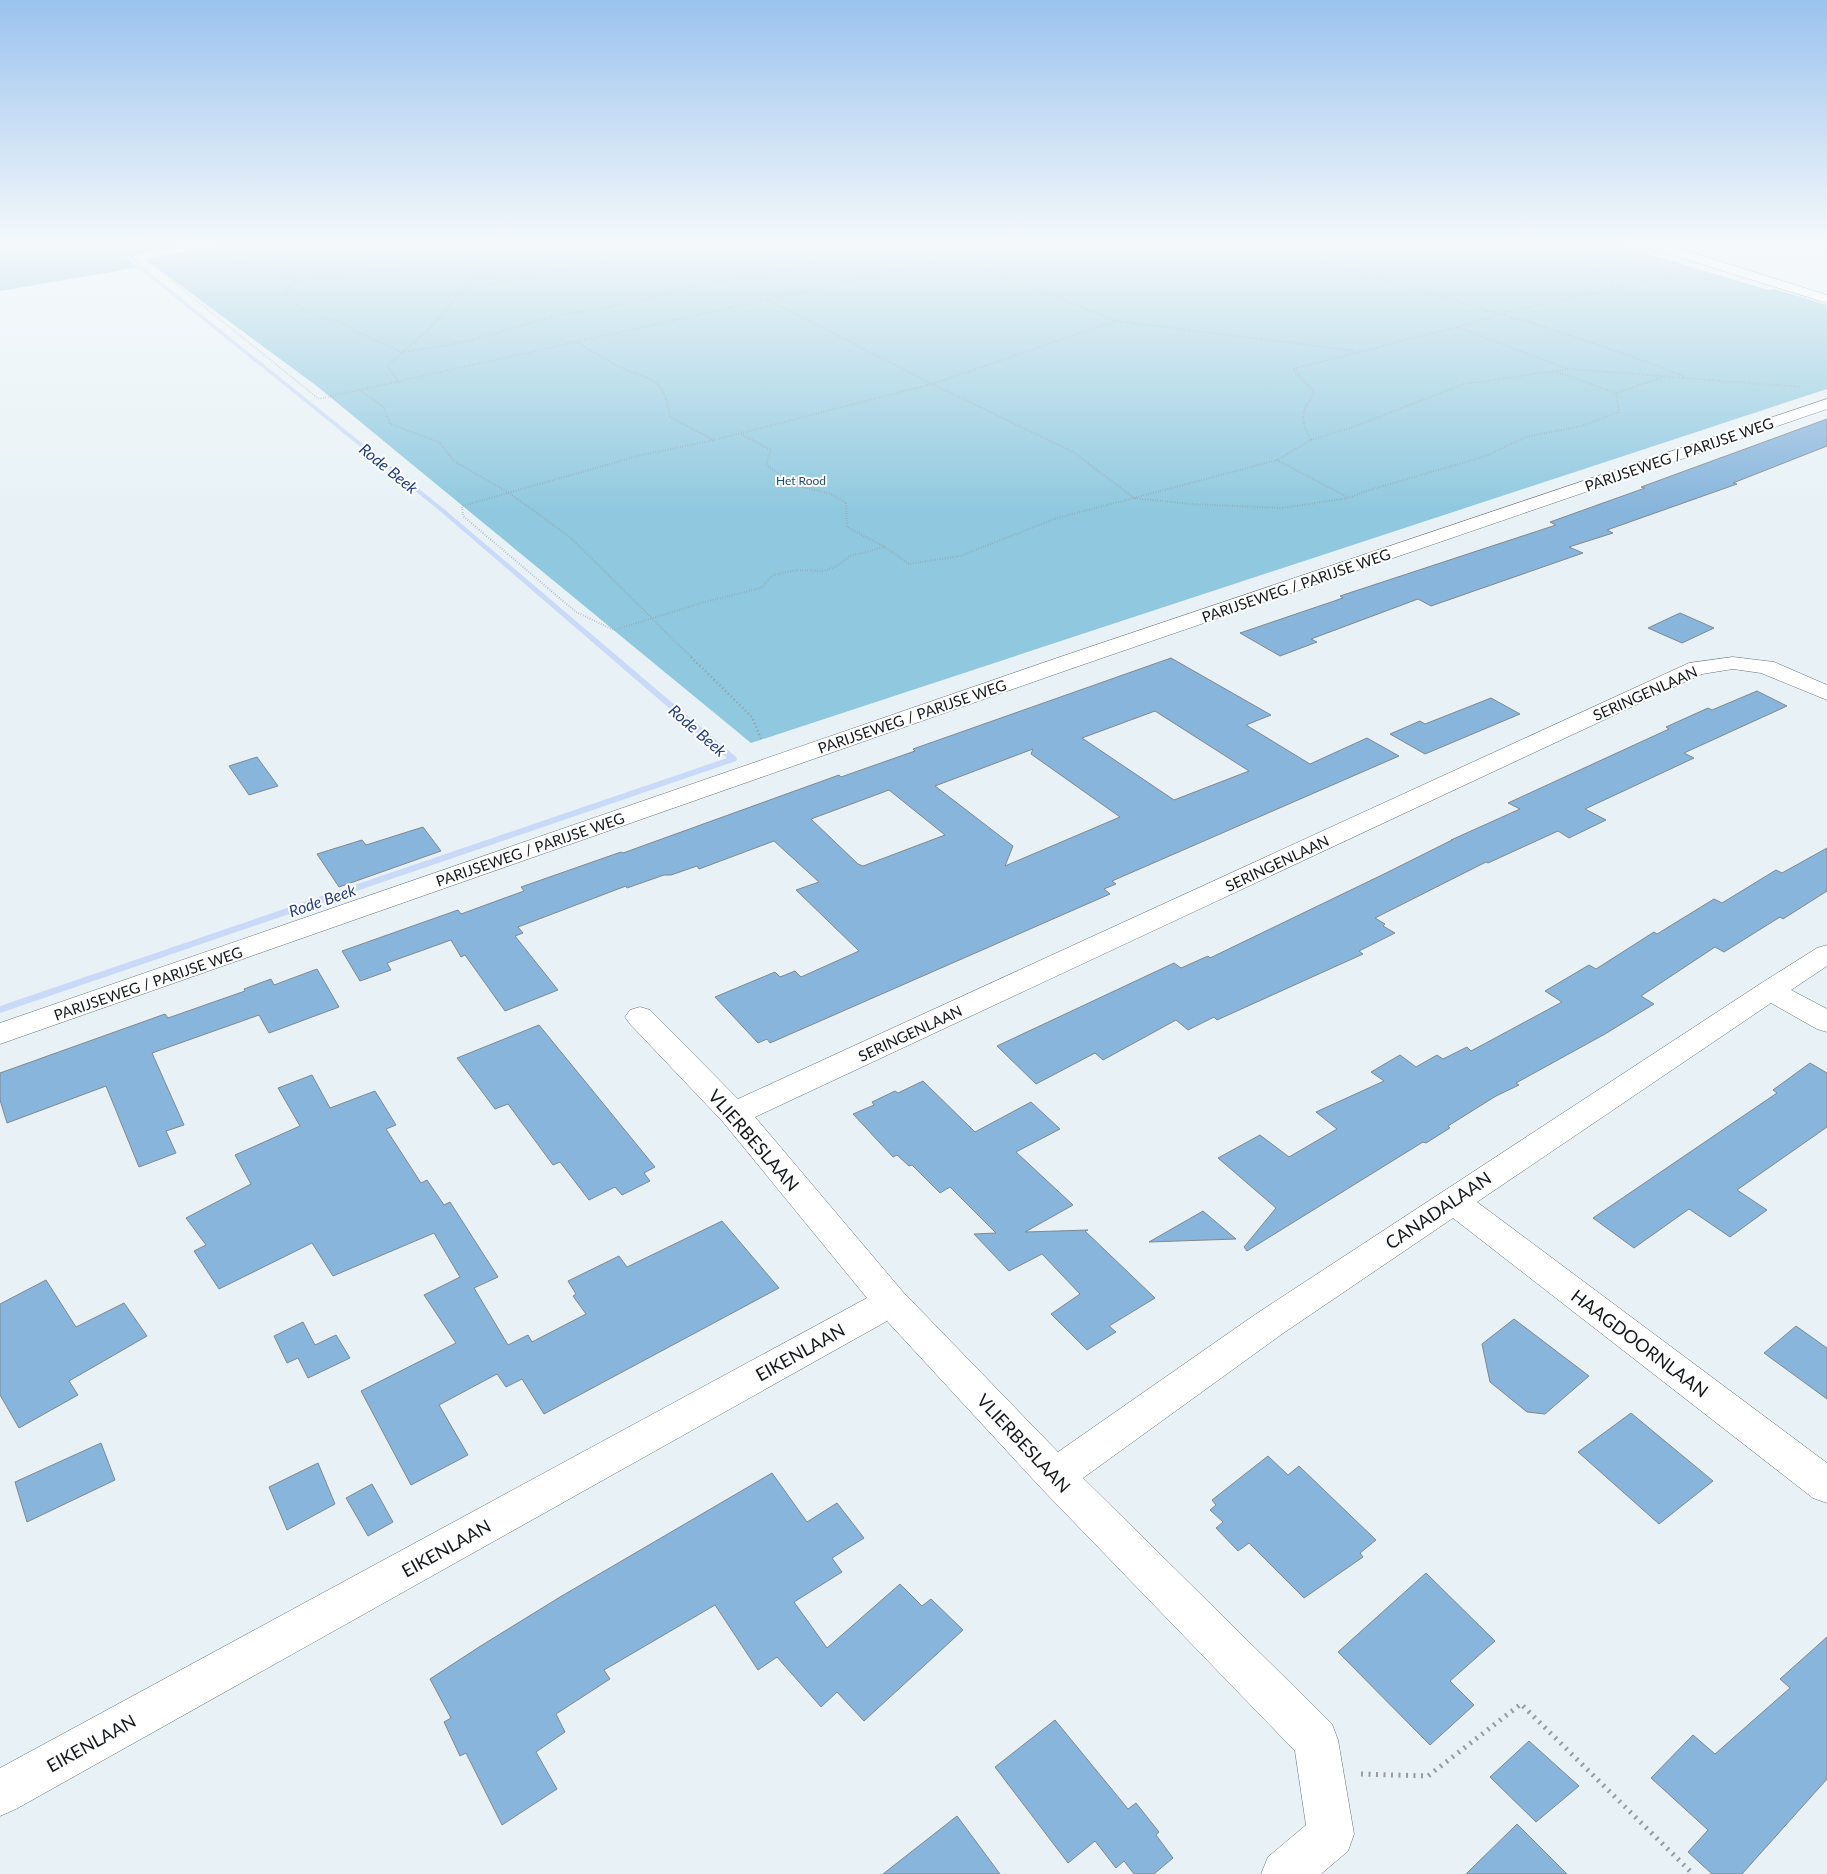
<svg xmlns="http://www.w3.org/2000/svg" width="1827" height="1874" font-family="Lato,sans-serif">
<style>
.green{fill:#90c9df}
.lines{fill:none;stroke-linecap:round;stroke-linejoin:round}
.stream{fill:#c9d9f7;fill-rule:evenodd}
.building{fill:#87b5dc;stroke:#81888e;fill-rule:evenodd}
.minor-casing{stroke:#687174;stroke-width:1}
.path-far2{stroke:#959c9f;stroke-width:2;stroke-dasharray:0.5 2;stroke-linecap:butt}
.path-far1{stroke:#959c9f;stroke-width:2.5;stroke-dasharray:1 3;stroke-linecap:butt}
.path{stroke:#959c9f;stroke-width:5;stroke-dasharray:2 5.5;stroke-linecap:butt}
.minor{fill:#fff;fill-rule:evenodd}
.labels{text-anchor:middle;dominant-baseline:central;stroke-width:4;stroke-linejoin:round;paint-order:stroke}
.far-park-label{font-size:12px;fill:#1b5062;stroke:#fff}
.street-label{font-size:15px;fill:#16191b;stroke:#fff}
.water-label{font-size:16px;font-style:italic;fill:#223c76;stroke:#fff}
.near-street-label{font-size:18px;fill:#16191b;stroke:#fff}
</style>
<rect width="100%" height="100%" fill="#e8f2f6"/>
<g class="green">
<path d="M0,245h190l-57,10 7,12 -140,24z"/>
<path d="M224,245h1394l150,45 7,-1 52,16v84l-1076,354 -433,-356 -173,-128z"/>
</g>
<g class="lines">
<path class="stream" d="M115,245l329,264 292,248 1,2 -1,2 -736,252v-7l727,-248 -287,-247 -330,-266z"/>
</g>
<g class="building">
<path d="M1827,419v27l-94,37 4,1 -130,46 6,3 -44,14 14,6 -152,53 -13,-7 -107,40 6,3 -37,14 -40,-23 103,-35 -3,-2 216,-71 -6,-3 95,-34 -4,-1z"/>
<path d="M1680,613l34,15 -32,15 -34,-15z"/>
<path d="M1171,658l100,57 -25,10 64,39 57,-26 32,18 -287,125 4,3 -12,5 6,5 -340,149 -3,-4 -9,4 -43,-46 60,-25 5,5 15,-6 6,6 58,-26 -63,-61 23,-8 -45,-41 -75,28 -2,-3 -26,9h-7l-37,13 -1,-2 -108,41 5,6 -8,3 43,54 -53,21 -40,-56 -4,2 -10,-17 -64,23 4,7 -31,11 -18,-30 116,-41 3,4 63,-23 -3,-4 100,-35 2,1 216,-78 2,2 74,-26 -2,-2zM1155,711l14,9 80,51 -75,29 -92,-62zM1033,749l-2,5 89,63 -115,49 8,-20 -78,-60zM889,790l56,45 -82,31 -5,-2 -47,-45z"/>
<path d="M1757,691l30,15 -103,47 10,5 -109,51 21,11 -37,18 -11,-7 -70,32 -2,-1 -111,56 10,6 -2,2 12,7 -36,18 4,3 -146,66 -3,-3 -26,13 -12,-10 -73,40 -8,-7 -59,31 -39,-38 177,-83 7,5 27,-12 2,2 174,-84 68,-34h-1l69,-31 -12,-6 161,-74 -3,-2 42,-19 4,2z"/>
<path d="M1491,698l29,16 -95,40 -35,-20 30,-13 5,3z"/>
<path d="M257,757l21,29 -29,9 -20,-29z"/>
<path d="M423,827l18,24 -102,36 -22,-33 45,-14 4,5z"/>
<path d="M1827,848v43l-44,28 -3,-2 -56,35 -9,-5 -74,49 13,8 -49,30 -89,49 3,2 -23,11 -48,30 2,2 -24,15 -3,-1 -176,109 -3,-4 32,-39 -58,-50 42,-23 29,22 48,-28 -21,-17 68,-31 -13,-9 29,-17 16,12 21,-12 6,4 24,-12 4,4 91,-49 -17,-11 44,-26 7,4 58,-37 3,2 57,-35 8,4 54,-33 6,3z"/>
<path d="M317,969l22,38 -70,26 -10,-18 -107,38 32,72 -18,6 10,22 -37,14 -33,-81 -99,37 -7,-23v-27l165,-59 3,4 77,-27 -1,-2 27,-10 3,6z"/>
<path d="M539,1025l116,142 -11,6 6,8 -28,14 -7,-8 -26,13 -29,-38 -7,3 -45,-61 -13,5 -38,-51z"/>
<path d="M1810,1063l17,10v54l-90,63 30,20 -37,27 -41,-28 -55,39 -41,-30 184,-125 -4,-3z"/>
<path d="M312,1075l18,33 45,-17 21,34 -10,4 35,54 6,-3 17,25 6,-3 48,75 -24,11 34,57 20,-10 4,7 54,-28 -13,-18 3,-2 -8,-13 51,-25 8,11 95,-46 57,67 -235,126 -22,-35 -16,8 -9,-13 -58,31 29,50 -57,30 -50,-94 95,-48 -32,-48 36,-18 -26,-44 -101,43 -21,-33 -93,46 -25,-38 12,-6 -20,-27 65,-34 -16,-29 65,-29 -22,-38z"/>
<path d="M923,1081l52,51 56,-30 29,27 -44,23 57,53 -48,27 63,-2 -3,1 70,67 -46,28 7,6 -29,18 -36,-36 29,-20 -38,-40 -33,17 -35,-37 22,-1 -46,-46 -10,6 -28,-28 -3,1 -12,-11 -4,2 -40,-43 21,-9 -2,-3 23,-11 3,2z"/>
<path d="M1203,1211l33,28 -87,3z"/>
<path d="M46,1280l30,47 48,-24 23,33 -78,45 9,14 -59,33 -19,-33v-91z"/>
<path d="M1514,1319l75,57 -44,38 -18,-2 -37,-30 -8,-38z"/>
<path d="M303,1322l12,23 21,-10 14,23 -42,20 -10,-20 -11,5 -13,-27z"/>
<path d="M1796,1326l31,22v51l-63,-46z"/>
<path d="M1631,1413l82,68 -54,43 -81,-72z"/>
<path d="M101,1443l14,37 -88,42 -12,-40z"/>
<path d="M1268,1456l20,19 11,-9 77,74 -16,13 3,4 -59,41 -55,-55 -11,8 -22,-23 7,-6 -13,-12 6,-5 -4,-5z"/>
<path d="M318,1463l17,41 -48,26 -18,-43z"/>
<path d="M772,1473l35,49 30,-19 27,35 -32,20 10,14 -48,30 33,46 73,-64 22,22 9,-7 32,31 -99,91 -27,-29 -16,15 -44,-50 -19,13 -43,-65 -111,65 6,9 -54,35 9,18 -29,20 21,37 -55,36 -36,-72 -6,3 -16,-34 7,-4 -21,-39 49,-32 81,-50z"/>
<path d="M372,1484l21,38 -25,14 -22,-38z"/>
<path d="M1426,1573l69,68 -45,40 24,24 -44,40 -92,-93z"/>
<path d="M1827,1637v142l-85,95h-30l-24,-22 20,-22 -57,-52 42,-43 22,19 75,-66 -10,-9z"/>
<path d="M1055,1720l73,89 8,-6 23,29 -3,3 17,23 -19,16h-20l-10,-13 -8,7 -21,-27 -27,22 -73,-96z"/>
<path d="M1529,1741l50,45 -43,36 -46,-45z"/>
<path d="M957,1816l43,58h-117z"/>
<path d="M1517,1824l50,50h-101z"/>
</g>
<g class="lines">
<g class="minor-casing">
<g id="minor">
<path d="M1647,245h21l159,50v8l-178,-55z"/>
<path d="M1827,399v10l-754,259 -1073,376v-21l1057,-365z"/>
<path d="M1733,657l41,5 53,23v15l-66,-27 -28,-4 -31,5 -947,443 148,175 155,160 198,-138 504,-330 57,-36 10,-3v21l-36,24 36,19v23l-10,-3 -46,-26 -294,199 350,261v40l-14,-5 -360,-280 -171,116 -199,144 249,246 6,16 16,94 -6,17 -27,23h-60l7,-17 38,-32 -11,-74 -254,-263 -154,-167 -871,488 -16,7v-48l867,-470 -144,-176 -93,-98 -5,-7 5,-7 10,-3 10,3 88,89 951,-436z"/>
</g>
</g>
<g class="path-far2">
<path d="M441,245l20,16 12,14 -9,13"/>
<path d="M867,245l17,9"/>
<path d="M1280,245l27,12 238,70 94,32 47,18"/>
<path d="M1543,245l66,30 3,14"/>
<path d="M957,258l160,63 238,30"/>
<path d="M145,259l174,140 694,-154"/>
<path d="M145,259l25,-5 33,11 19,1 71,-16 36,-5"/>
<path d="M239,263c21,2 39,4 56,18l-10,14 11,10 20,11 28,7 13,9 45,20 59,-9 90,-26 84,-15 61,-17 68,-10 64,-15 57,-6 48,7"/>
<path d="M1336,265l79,-20"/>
<path d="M473,275l29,6"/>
<path d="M295,281l166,-20"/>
<path d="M768,300l164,84 184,-63"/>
<path d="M1457,327l111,42"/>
<path d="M578,343c12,7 25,15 38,22 33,18 47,6 54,52l44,23"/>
<path d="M1558,372l58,21"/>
<path d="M400,383l-13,-17 42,-37 35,-40 237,-44"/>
<path d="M361,391l23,16 6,17 49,18 15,19 55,32 61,44 122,121"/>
<path d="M741,434l30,16 -5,15 29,20 36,9 15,9 1,24 38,20 24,17 51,-8 97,-38 77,-20 57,6 91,4 67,-10"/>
<path d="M1311,440c-11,-21 -11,-28 4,-47l-22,-24 164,-42 46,-14 170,-38"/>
<path d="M1277,460l72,38 17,-7 120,-35 40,-19 55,-11 38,-14 -3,-19 47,-16"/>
<path d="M885,547l-35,9 -13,10 -13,5 -28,-1 -23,5 -12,13 -53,13 -94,29 -38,-18 -113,-96 -1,-10 176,-50 76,-16 218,-56 141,68 61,46 143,-38 34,-20 42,-13 111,-43 105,-15 232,18"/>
</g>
<path class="path-far1" d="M691,657l61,60 10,24"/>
<path class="path" d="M1361,1774l67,2 93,-72 172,170"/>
<use href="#minor" class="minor"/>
</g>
<linearGradient id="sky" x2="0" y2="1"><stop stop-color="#9bc3ee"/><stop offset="0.48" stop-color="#f5f9fb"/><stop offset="1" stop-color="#f5f9fb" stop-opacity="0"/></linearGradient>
<rect width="1827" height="508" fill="url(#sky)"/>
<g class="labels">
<g class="far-park-label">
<text x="801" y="480">Het Rood</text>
</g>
<g class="street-label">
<text transform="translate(1679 454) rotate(-19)">PARIJSEWEG / PARIJSE WEG</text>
<text transform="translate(1296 585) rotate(-19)">PARIJSEWEG / PARIJSE WEG</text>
<text transform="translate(1645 693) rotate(-24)">SERINGENLAAN</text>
<text transform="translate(912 716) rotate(-19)">PARIJSEWEG / PARIJSE WEG</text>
<text transform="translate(530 849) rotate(-19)">PARIJSEWEG / PARIJSE WEG</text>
<text transform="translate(1277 863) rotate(-25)">SERINGENLAAN</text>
<text transform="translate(148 983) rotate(-19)">PARIJSEWEG / PARIJSE WEG</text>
<text transform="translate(910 1033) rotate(-25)">SERINGENLAAN</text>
</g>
<g class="water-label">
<text transform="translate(389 468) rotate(39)">Rode Beek</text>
<text transform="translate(698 730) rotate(41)">Rode Beek</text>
<text transform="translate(322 900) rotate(-19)">Rode Beek</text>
</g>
<g class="near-street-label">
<text transform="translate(754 1140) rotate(49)">VLIERBESLAAN</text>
<text transform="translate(1438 1210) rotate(-34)">CANADALAAN</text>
<text transform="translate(1640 1343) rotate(37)">HAAGDOORNLAAN</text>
<text transform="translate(800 1352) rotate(-29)">EIKENLAAN</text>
<text transform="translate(1024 1443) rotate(47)">VLIERBESLAAN</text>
<text transform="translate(446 1548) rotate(-29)">EIKENLAAN</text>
<text transform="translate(91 1743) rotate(-29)">EIKENLAAN</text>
</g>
</g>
</svg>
